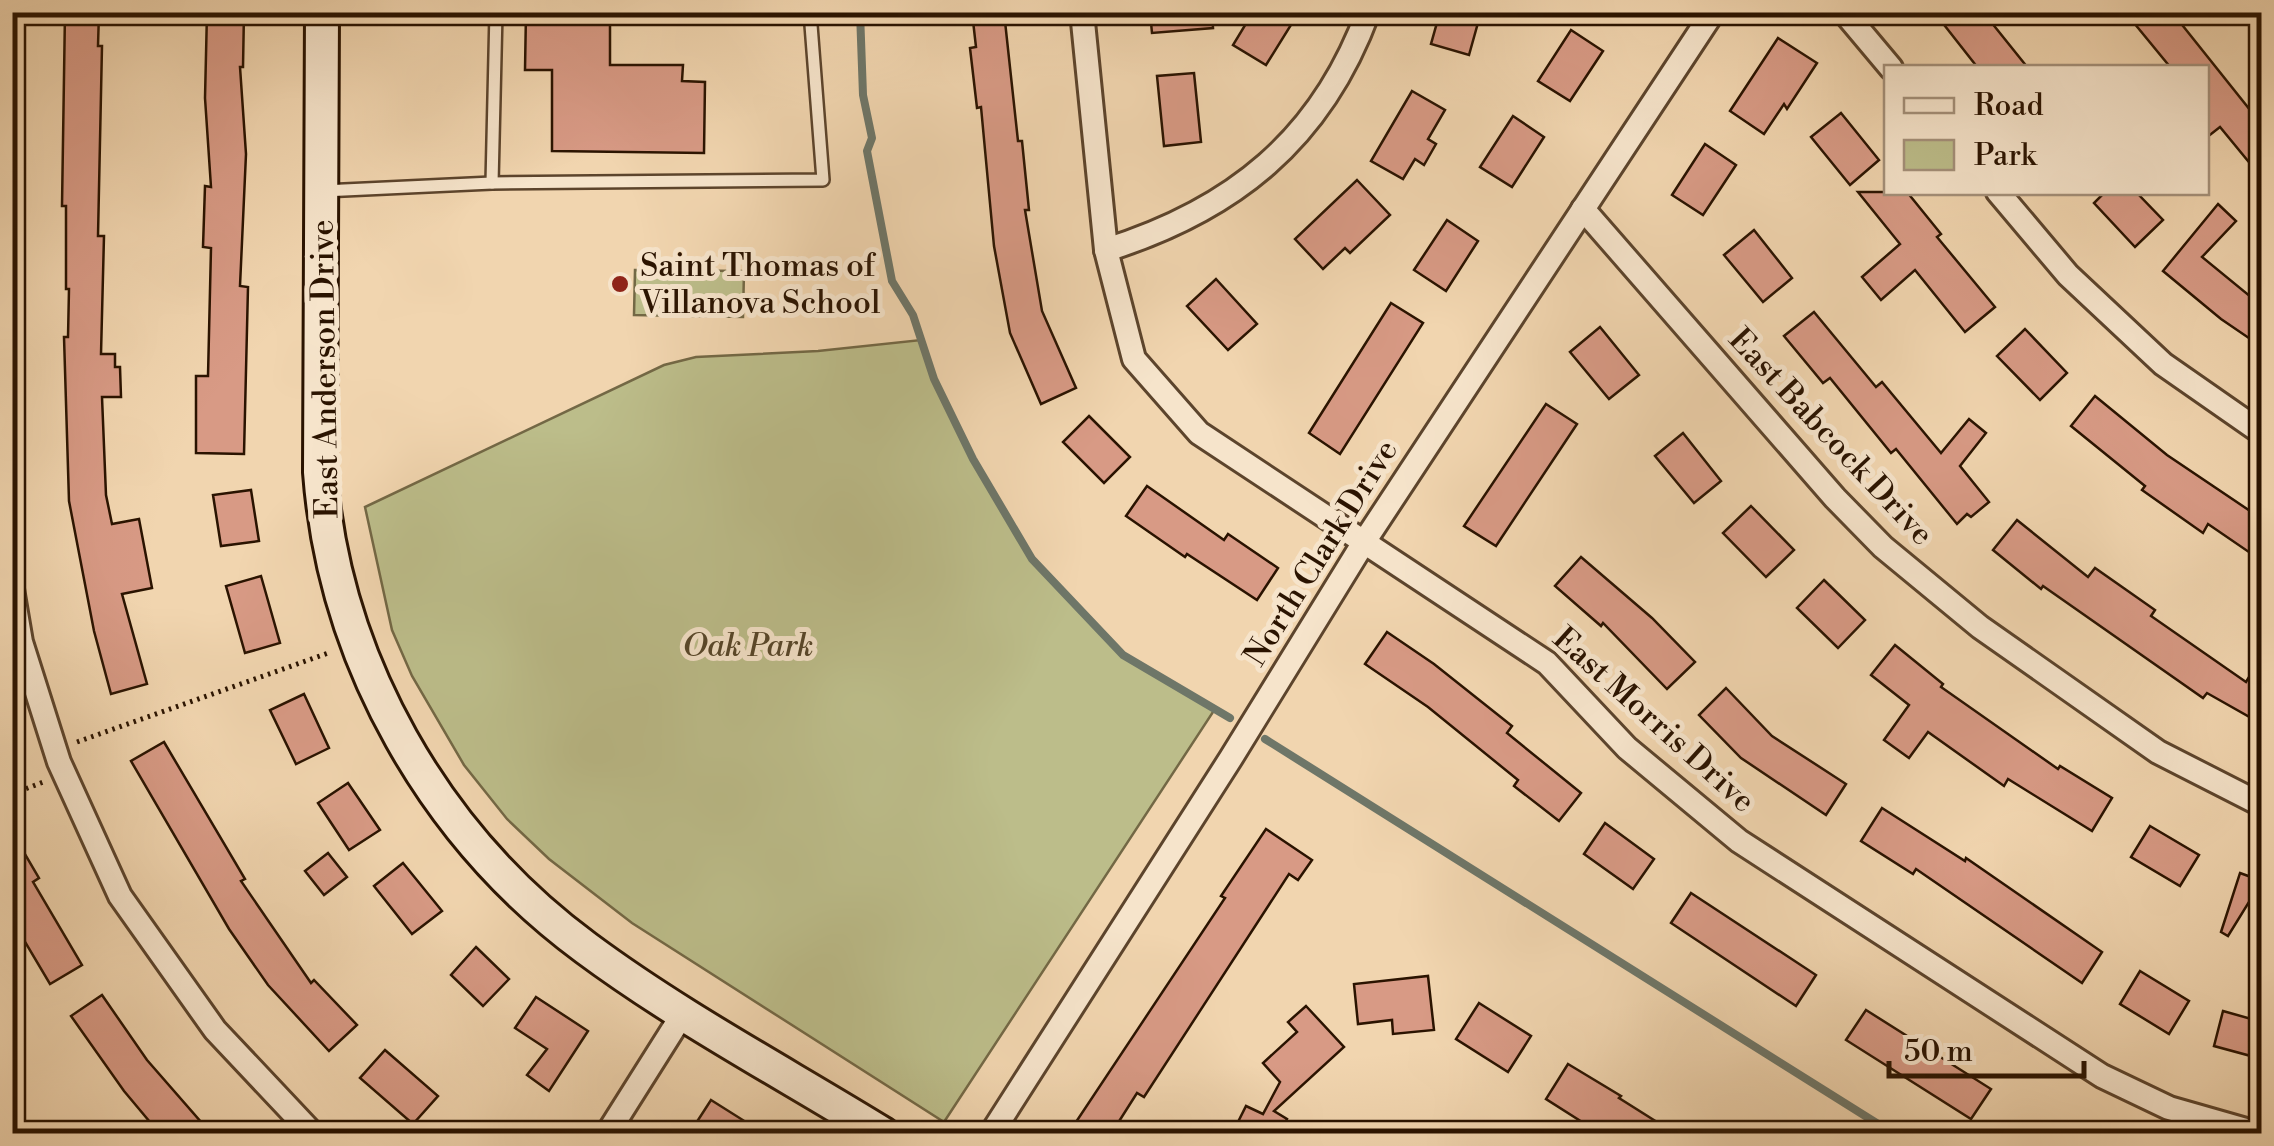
<svg xmlns="http://www.w3.org/2000/svg" width="2274" height="1146" font-family="'Libre Bodoni',serif">
<style>
.green{fill:#bcbd8a;stroke:#736845;stroke-width:2.5}
.lines{fill:none;stroke-linecap:round;stroke-linejoin:round}
.stream{stroke:#6e7668;stroke-width:8}
.building{fill:#d89a85;stroke:#2a1300;stroke-width:2.5}
.lane-casing{stroke:#5c442c;stroke-width:16}
.street-casing{stroke:#5c442c;stroke-width:28}
.secondary-casing{stroke:#2a1300;stroke-width:38}
.path{stroke:#2a1300;stroke-width:5;stroke-dasharray:2.5 5;stroke-linecap:butt}
.lane{stroke:#f6e4cb;stroke-width:11}
.street{stroke:#f6e4cb;stroke-width:22}
.secondary{stroke:#f6e4cb;stroke-width:32}
.poi-dot{fill:#8f2418;stroke:#f6e4cb;stroke-width:4}
.labels{text-anchor:middle;dominant-baseline:central;stroke-width:10;stroke-linejoin:round;paint-order:stroke}
.poi-label{font-size:32px;fill:#2a1300;stroke:#f6e4cb;text-anchor:start}
.street-label{font-size:32px;fill:#2a1300;stroke:#f6e4cb}
.park-label{font-size:32px;font-style:italic;fill:#564629;stroke:#f6e4cb}
</style>
<rect width="100%" height="100%" fill="#f1d5af"/>
<filter id="stains"><feTurbulence type="fractalNoise" baseFrequency=".002" numOctaves="4"/><feColorMatrix values="0 0 0 0 .2 0 0 0 0 .09 0 0 0 0 .02 0 0 0 .5 -.17"/></filter>
<radialGradient id="worn" r=".72"><stop offset=".6" stop-color="#630" stop-opacity="0"/><stop offset="1" stop-color="#630" stop-opacity=".3"/></radialGradient>
<g class="green">
<path d="M635,270l109,1 -1,46 -109,-2z"/>
<path d="M921,340l13,39 39,80 59,100 91,96 92,54 -271,413 -312,-199 -83,-64 -42,-40 -43,-54 -52,-89 -20,-46 -27,-123 299,-142 32,-8 122,-6z"/>
</g>
<g class="lines">
<g class="stream">
<path d="M860,12l3,83 9,43 -5,13 25,130 21,34 21,64 39,80 59,100 91,96 107,63"/>
<path d="M1265,739l629,395"/>
</g>
</g>
<g class="building">
<path d="M65,12h34l-1,34h4l-4,190h6l-3,118h14v13h5l1,30h-19l4,98 6,29 27,-5 13,69 -30,6 25,90 -36,10 -17,-63 -25,-130 -5,-164h4l1,-48h-3v-83h-4z"/>
<path d="M207,12h37l-1,55h-3l6,87 -6,132 8,1 -4,167 -48,-1v-77h12l3,-128 -8,-1 2,-61 6,1 -6,-89z"/>
<path d="M526,12h84v53h73l-1,16 23,1 -1,71 -152,-2v-81h-27z"/>
<path d="M972,12h32l14,129h4l7,69h-4l17,101 34,77 -35,16 -31,-71 -16,-87 -13,-139 -4,1 -7,-60 6,-1z"/>
<path d="M1150,12h62l1,16 -61,5z"/>
<path d="M1253,12h46l-33,53 -33,-20z"/>
<path d="M1440,12h41l-12,43 -38,-11z"/>
<path d="M1934,12h49l45,56h-50z"/>
<path d="M2125,12h47l11,14 79,99v53l-42,-51 -14,11v-70h-35z"/>
<path d="M1571,30l32,21 -33,50 -32,-20z"/>
<path d="M1778,38l39,25 -30,46 -3,-5 -20,30 -34,-23z"/>
<path d="M1194,73l7,69 -37,4 -7,-70z"/>
<path d="M1412,91l33,19 -17,29 8,5 -12,21 -9,-6 -12,20 -32,-18z"/>
<path d="M1841,113l38,47 -29,25 -39,-48z"/>
<path d="M1513,116l31,21 -32,50 -32,-20z"/>
<path d="M1705,144l31,21 -33,50 -31,-20z"/>
<path d="M1357,180l33,35 -40,38 -5,-5 -22,21 -28,-30z"/>
<path d="M1858,192h49l34,42 -4,3 58,70 -30,25 -50,-62 -34,30 -19,-23 38,-33z"/>
<path d="M2105,192h31l27,28 -28,27 -41,-44z"/>
<path d="M2218,204l18,17 -34,36 60,49v41l-41,-28 -58,-48z"/>
<path d="M1447,220l31,21 -32,50 -32,-21z"/>
<path d="M1754,230l38,48 -29,24 -39,-47z"/>
<path d="M1216,279l41,45 -29,26 -41,-44z"/>
<path d="M1391,303l32,20 -83,131 -31,-21z"/>
<path d="M1814,312l62,75 6,-5 59,71 28,-34 17,14 -26,33 29,36 -18,15 -4,-3 -10,10 -61,-75 -5,4 -61,-75 -7,5 -39,-47z"/>
<path d="M1600,327l39,48 -30,24 -39,-47z"/>
<path d="M2025,329l42,44 -27,27 -43,-44z"/>
<path d="M2095,396l72,59 95,64v42l-54,-37 -5,9 -61,-43 3,-4 -74,-60z"/>
<path d="M1546,404l31,20 -81,122 -32,-20z"/>
<path d="M1089,416l41,41 -26,26 -41,-41z"/>
<path d="M1683,433l38,48 -27,22 -39,-47z"/>
<path d="M1147,486l77,54 4,-6 50,34 -21,32 -70,-46 -2,3 -59,-41z"/>
<path d="M251,490l8,51 -38,5 -8,-51z"/>
<path d="M1751,506l43,44 -28,27 -43,-44z"/>
<path d="M2017,520l71,57 7,-9 60,42 -4,6 95,66 16,-26v68l-55,-31 -4,5 -160,-112 -2,3 -48,-39z"/>
<path d="M1581,557l71,61 43,44 -28,27 -64,-66 -2,3 -46,-40z"/>
<path d="M261,576l19,67 -35,10 -19,-67z"/>
<path d="M1824,580l41,40 -27,28 -41,-40z"/>
<path d="M1387,632l47,32 78,62 -5,7 74,60 -22,28 -45,-35 4,-6 -90,-73 -63,-43z"/>
<path d="M1895,645l48,39 -2,3 117,82 2,-3 52,32 -20,33 -84,-52 -4,7 -76,-54 -19,26 -25,-18 25,-35 -38,-30z"/>
<path d="M1726,688l46,48 74,48 -20,31 -85,-57 -42,-43z"/>
<path d="M304,694l25,54 -33,16 -26,-54z"/>
<path d="M164,742l81,137 -4,2 70,102 3,-3 43,45 -28,26 -61,-66 -39,-56 -98,-168z"/>
<path d="M348,783l32,47 -31,20 -31,-47z"/>
<path d="M1882,808l83,53 1,-3 136,94 -20,31 -166,-114 -3,5 -52,-33z"/>
<path d="M1605,823l49,36 -21,30 -49,-35z"/>
<path d="M2150,826l49,29 -19,31 -49,-29z"/>
<path d="M1266,829l46,31 -14,20 -9,-6 -145,223 -7,-4 -26,41h-43l157,-236 -4,-2z"/>
<path d="M12,832l27,46 -6,4 49,83 -32,19 -38,-64z"/>
<path d="M328,853l19,24 -23,18 -19,-24z"/>
<path d="M403,863l39,48 -30,23 -38,-48z"/>
<path d="M2240,873l22,8 -34,55 -7,-4z"/>
<path d="M1691,893l125,82 -20,31 -125,-83z"/>
<path d="M476,947l33,32 -26,27 -32,-31z"/>
<path d="M2140,971l49,30 -20,33 -49,-30z"/>
<path d="M1428,976l6,54 -41,4 -1,-14 -34,4 -4,-40z"/>
<path d="M102,995l45,65 54,62 -13,12h-28l-36,-43 -53,-75z"/>
<path d="M536,997l52,34 -39,60 -22,-16 20,-26 -32,-21z"/>
<path d="M1479,1003l52,33 -23,36 -52,-33z"/>
<path d="M1306,1006l38,41 -70,64 13,8 -3,6 16,9h-68l14,-28 17,8 17,-32 -17,-19 34,-31 -9,-10z"/>
<path d="M1866,1010l125,79 -20,30 -125,-79z"/>
<path d="M2223,1011l39,11v37l-48,-13z"/>
<path d="M385,1050l53,46 -25,28 -53,-46z"/>
<path d="M1568,1064l53,32 -2,2 57,36h-75l-55,-35z"/>
<path d="M711,1100l54,34h-76z"/>
</g>
<g class="lines">
<g class="lane-casing">
<g id="lane">
<path d="M492,183l4,-171"/>
<path d="M323,191l169,-8 331,-3 -13,-168"/>
</g>
</g>
<g class="street-casing">
<g id="street">
<path d="M1082,12l24,238 28,109 65,74 348,230 80,85 112,93 363,235 67,32 91,26"/>
<path d="M1844,12l47,56"/>
<path d="M1998,192l70,83 95,89 99,69"/>
<path d="M1583,209l252,289 48,49 97,80 178,125 104,53"/>
<path d="M1106,250c127,-40 215,-110 262,-238"/>
<path d="M12,589l9,53 38,120 61,134 95,134 98,104"/>
<path d="M607,1134l77,-122"/>
<path d="M991,1134l240,-376 133,-216 349,-530"/>
</g>
</g>
<g class="secondary-casing">
<path id="secondary" d="M322,12l-2,460c14,188 114,364 266,476 93,69 198,125 297,186"/>
</g>
<g class="path">
<path d="M77,742l254,-90"/>
<path d="M12,794l34,-13"/>
</g>
<use href="#lane" class="lane"/>
<use href="#street" class="street"/>
<use href="#secondary" class="secondary"/>
</g>
<circle class="poi-dot" cx="620" cy="284" r="10"/>
<g class="labels">
<g class="poi-label">
<text x="640" y="266">Saint Thomas of<tspan x="640" dy="37">Villanova School</tspan></text>
</g>
<g class="street-label">
<text transform="translate(325 369) rotate(-91)">East Anderson Drive</text>
<text transform="translate(1831 437) rotate(47)">East Babcock Drive</text>
<text transform="translate(1321 553) rotate(-58)">North Clark Drive</text>
<text transform="translate(1654 720) rotate(42)">East Morris Drive</text>
</g>
<g class="park-label">
<text x="748" y="646">Oak Park</text>
</g>
</g>
<rect width="2274" height="1146" fill="none" stroke="#f1d5af" stroke-width="50"/>
<rect x="15" y="15" width="2244" height="1116" fill="none" stroke="#2a1300" stroke-width="5"/>
<rect x="25" y="25" width="2224" height="1096" fill="none" stroke="#2a1300" stroke-width="2.5"/>
<rect x="1884" y="65" width="325" height="130" fill="#f6e4cb" stroke="#a4907a" stroke-width="2.5"/>
<rect x="1904" y="98" width="50" height="15" fill="#f6e4cb" stroke="#a4907a" stroke-width="2.5"/>
<text x="1974" y="115" font-size="30" fill="#2a1300">Road</text>
<rect x="1904" y="140" width="50" height="30" fill="#bcbd8a" stroke="#a4907a" stroke-width="2.5"/>
<text x="1974" y="165" font-size="30" fill="#2a1300">Park</text>
<path d="M1889 1061v15h195v-15" fill="none" stroke="#2a1300" stroke-width="5"/>
<text x="1904" y="1061" font-size="30" fill="#2a1300" stroke="#f6e4cb" stroke-width="8" paint-order="stroke">50 m</text>
<rect width="100%" height="100%" filter="url(#stains)"/>
<rect width="100%" height="100%" fill="url(#worn)"/>
</svg>
